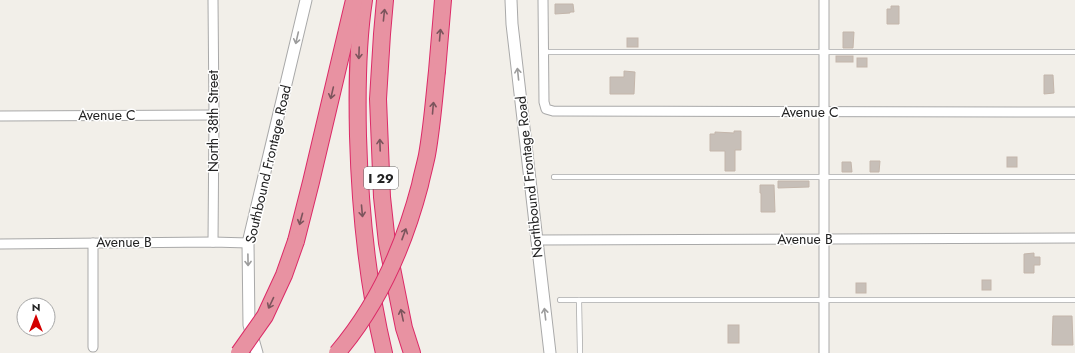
<svg xmlns="http://www.w3.org/2000/svg" width="1075" height="353" font-family="Jost,sans-serif">
<style>
.building{fill:#c7bfb8;stroke:#c4b6ab}
.lines{fill:none;stroke-linecap:round;stroke-linejoin:round}
.service-casing{stroke:#a9a9a9;stroke-width:6}
.minor-casing{stroke:#a9a9a9;stroke-width:11}
.tertiary-casing{stroke:#a9a9a9;stroke-width:13}
.motorway-casing{stroke:#dc2a67;stroke-width:18}
.service{stroke:#fff;stroke-width:4.5}
.minor{stroke:#fff;stroke-width:9}
.tertiary{stroke:#fff;stroke-width:11}
.motorway{stroke:#e892a2;stroke-width:16}
.motorway-bridge-casing{stroke:#dc2a67;stroke-width:18;stroke-linecap:butt}
.motorway-bridge{stroke:#e892a2;stroke-width:16}
.oneway{stroke:#7b545c}
.oneway2{stroke:#9c9c9c}
.labels{text-anchor:middle;dominant-baseline:central;stroke-width:3;stroke-linejoin:round;paint-order:stroke}
.shield{fill:#fff;stroke:#646464;stroke-width:1}
.shield-label{font-size:13px;font-weight:bold;fill:#222}
.street-label{font-size:14px;fill:#222;stroke:#fff}
</style>
<rect width="100%" height="100%" fill="#f2efe9"/>
<g class="building">
<path d="M555,4h18l1,8h-4v1l-15,1z"/>
<path d="M891,6h8v18h-12v-15h4z"/>
<path d="M843,32h11l-1,16h-10z"/>
<rect x="627" y="38" width="11" height="9"/>
<rect x="836" y="56" width="17" height="6"/>
<rect x="857" y="58" width="10" height="9"/>
<path d="M624,71l11,1 -1,22h-24v-17h14z"/>
<path d="M1044,75h9l1,18 -10,1z"/>
<path d="M734,131h7v19h-6v21h-10v-20h-15v-17h5v-2l19,1z"/>
<rect x="1007" y="157" width="10" height="10"/>
<path d="M870,161h10l-1,11h-9z"/>
<path d="M842,162h9l1,10h-10z"/>
<path d="M778,181h31v6l-31,1z"/>
<path d="M760,185h14l1,27h-14v-19h-1z"/>
<path d="M1034,253v4h6v8h-6v8h-10v-19z"/>
<rect x="982" y="280" width="9" height="10"/>
<rect x="856" y="283" width="10" height="10"/>
<path d="M1053,316h19l1,29h-21z"/>
<rect x="728" y="325" width="11" height="18"/>
</g>
<g class="lines">
<g class="service-casing">
<g id="service">
<path d="M544,52h531"/>
<path d="M554,177h521"/>
<path d="M560,300h515"/>
<path d="M579,300l1,53"/>
</g>
</g>
<g class="minor-casing">
<g id="minor">
<path d="M543,0l1,102 2,7 7,2 522,1"/>
<path d="M824,0v353"/>
<path d="M0,116l214,-1"/>
<path d="M536,240l539,-2"/>
<path d="M213,242l1,-127 -1,-115"/>
<path d="M93,243v104"/>
<path d="M0,244l213,-2 35,1"/>
</g>
</g>
<g class="tertiary-casing">
<g id="tertiary">
<path d="M511,0l1,24 38,329"/>
<path d="M257,353l-8,-28 -1,-82 58,-243"/>
</g>
</g>
<g class="motorway-casing">
<g id="motorway">
<path d="M364,0c-7,45 -7,91 -6,136 2,73 9,146 26,217"/>
<path d="M385,0l-3,34 -4,65 4,98 5,46 17,85 8,25"/>
<path d="M437,71l6,-71"/>
<path d="M296,241l15,-59 43,-182"/>
</g>
</g>
<use href="#service" class="service"/>
<use href="#minor" class="minor"/>
<use href="#tertiary" class="tertiary"/>
<use href="#motorway" class="motorway"/>
<g class="motorway-bridge-casing">
<g id="motorway-bridge">
<path d="M239,353l26,-37 19,-41 12,-34"/>
<path d="M337,353c41,-48 67,-107 83,-168 2,-10 5,-20 7,-30 5,-28 7,-56 10,-84"/>
</g>
</g>
<use href="#motorway-bridge" class="motorway-bridge"/>
</g>
<defs><path id="oneway-shaft" d="M-6 0H5M1.5-3L5.5 0L1.5 3" fill="none" stroke-width="1.6" stroke-linecap="round" stroke-linejoin="round"/></defs>
<g class="oneway">
<use href="#oneway-shaft" transform="translate(384 15) rotate(-84)"/>
<use href="#oneway-shaft" transform="translate(440 35) rotate(-85)"/>
<use href="#oneway-shaft" transform="translate(359 53) rotate(92)"/>
<use href="#oneway-shaft" transform="translate(332 93) rotate(103)"/>
<use href="#oneway-shaft" transform="translate(433 108) rotate(-85)"/>
<use href="#oneway-shaft" transform="translate(380 145) rotate(-92)"/>
<use href="#oneway-shaft" transform="translate(362 211) rotate(85)"/>
<use href="#oneway-shaft" transform="translate(301 219) rotate(105)"/>
<use href="#oneway-shaft" transform="translate(404 234) rotate(-70)"/>
<use href="#oneway-shaft" transform="translate(271 303) rotate(115)"/>
<use href="#oneway-shaft" transform="translate(402 315) rotate(-102)"/>
</g>
<g class="oneway2">
<use href="#oneway-shaft" transform="translate(297 38) rotate(103)"/>
<use href="#oneway-shaft" transform="translate(518 74) rotate(-96)"/>
<use href="#oneway-shaft" transform="translate(248 260) rotate(89)"/>
<use href="#oneway-shaft" transform="translate(545 314) rotate(-97)"/>
</g>
<g class="labels">
<rect class="shield" x="364" y="167" width="34" height="22" rx="3"/>
<g class="shield-label">
<text x="381" y="178">I 29</text>
</g>
<g class="street-label">
<text x="810" y="112">Avenue C</text>
<text x="107" y="115">Avenue C</text>
<text transform="translate(213 121) rotate(-90)">North 38th Street</text>
<text transform="translate(268 164) rotate(-77)">Southbound Frontage Road</text>
<text transform="translate(529 177) rotate(-96)">Northbound Frontage Road</text>
<text x="805" y="239">Avenue B</text>
<text x="124" y="242">Avenue B</text>
</g>
</g>
<g transform="translate(36 317)"><circle r="19" fill="#ffffff" stroke="#a7a7a7"/>
<path d="M0-3L7 15L0 10L-7 15Z" fill="#d40000"/>
<text y="-6" font-size="11" font-weight="bold" text-anchor="middle" fill="#222222">N</text>
</g>
</svg>
